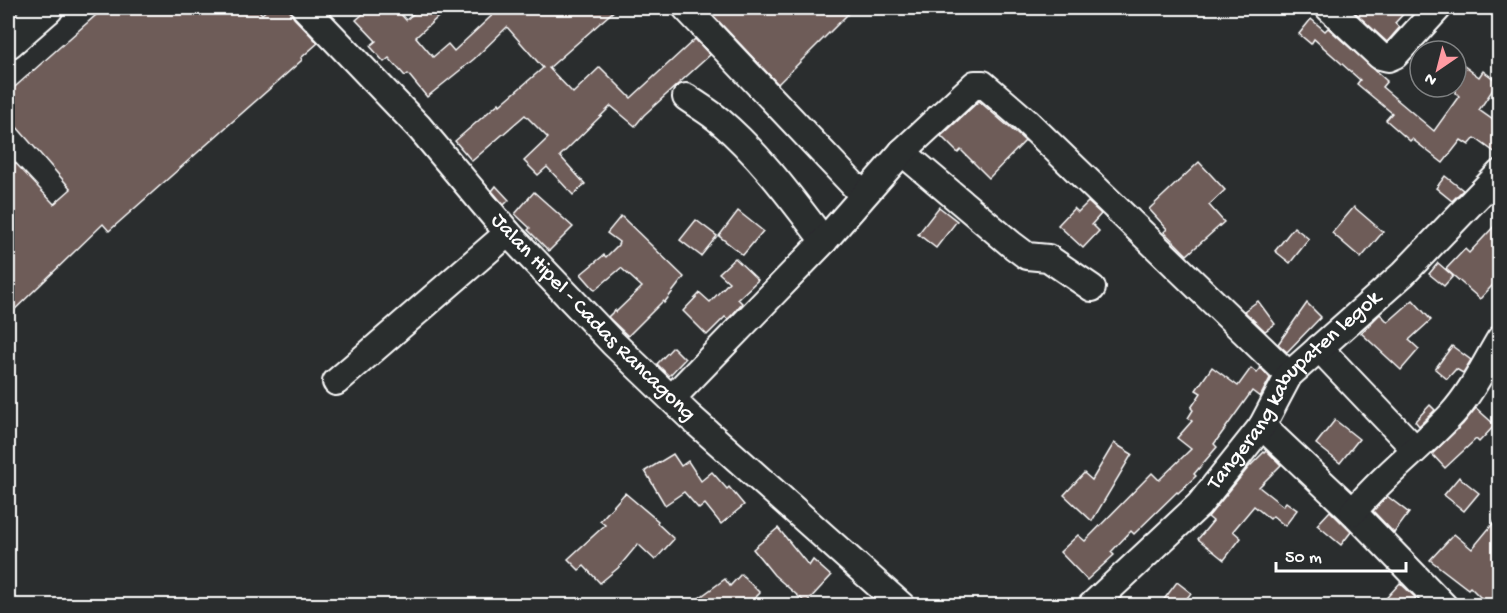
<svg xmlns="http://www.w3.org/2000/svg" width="1507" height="613" font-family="'Gochi Hand',sans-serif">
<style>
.building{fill:#6e5b59;stroke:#fff;stroke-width:1.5}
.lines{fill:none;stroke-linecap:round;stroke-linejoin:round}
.minor-casing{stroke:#fff;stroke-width:30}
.major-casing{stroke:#fff;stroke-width:36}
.minor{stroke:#2a2d2e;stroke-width:26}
.major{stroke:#2a2d2e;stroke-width:32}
.labels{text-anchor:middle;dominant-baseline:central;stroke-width:4.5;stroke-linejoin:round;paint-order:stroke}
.street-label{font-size:22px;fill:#fff;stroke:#2a2d2e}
</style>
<rect width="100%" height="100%" fill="#2a2d2e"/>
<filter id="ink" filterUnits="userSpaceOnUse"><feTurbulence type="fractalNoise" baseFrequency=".0167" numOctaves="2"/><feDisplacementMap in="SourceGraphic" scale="12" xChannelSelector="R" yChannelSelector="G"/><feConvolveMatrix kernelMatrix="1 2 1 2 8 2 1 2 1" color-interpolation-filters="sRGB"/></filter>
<g filter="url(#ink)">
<g class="building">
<path d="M104,8h152l6,6 7,-6h19l6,10 24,25 -17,15 1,2 -193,171 -6,-7 -95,92v-161l46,49 17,-15 -63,-72v-24z"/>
<path d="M370,8h25l11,12 14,-12h28l-32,29 17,20 15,-13 6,7 46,-43h117l-68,60 24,25 27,-26 31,31 64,-59 15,16 -66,60 -9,11 -24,-20 -51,50 25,28 -12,11 -26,-28 -9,8 -14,-14 24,-23 -23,-23 -53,46 -17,-20 44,-38 1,2 43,-37 -36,-41 -33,32 -47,38 -19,-23 -3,2 -16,-18 -5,4 -14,-16 6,-5 -20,-21z"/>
<path d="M706,8h148l-76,76z"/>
<path d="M1350,8h59l-14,15 5,4 -13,15z"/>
<path d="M1311,19l14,12 3,-3 59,53 -5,6 52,44 25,-35 -3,-3v-33l23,17 4,-6 15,11 -19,28 21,15v31l-25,-18 -6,7 -8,-5 -18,23 -31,-24 -2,2 -24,-21 6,-7 -35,-29 3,-4 -46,-41 -3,5 -12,-10z"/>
<path d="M979,101l46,40 -36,37 -28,-28 -3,3 -17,-17z"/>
<path d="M1199,162l26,28 -16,15 15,17 -37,33 -23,-23 3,-3 -18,-20z"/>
<path d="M1445,176l18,14 -11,11 -16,-13z"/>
<path d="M496,186l13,14 -5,5 -12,-14z"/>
<path d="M534,192l39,35 -24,24 -21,-21 2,-2 -15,-14z"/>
<path d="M1088,202l13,12 -9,10 7,7 -16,17 -25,-23 16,-17 4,4z"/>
<path d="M939,207l18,14 -21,27 -18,-14z"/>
<path d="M1354,207l29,25 -22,26 -29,-25z"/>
<path d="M738,211l25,20 -20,24 -24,-19z"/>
<path d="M621,216l63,61 -20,26 -1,-2 -35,35 -20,-19 7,-7 1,2 26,-25 -21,-19 -26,22 -14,-16 23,-19 2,2 12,-12 1,-3 -12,-9z"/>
<path d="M696,220l21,16 -16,20 -21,-16z"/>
<path d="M1500,220v57l-20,22 -34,-30 19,-20 4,4z"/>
<path d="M1294,227l15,12 -19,24 -15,-12z"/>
<path d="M735,258l23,22 -20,19 4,4 -9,11 -5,5 -3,-2 -18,18 -24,-24 17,-18 10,9 19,-20 -10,-9z"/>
<path d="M1438,263l15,13 -9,10 -15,-12z"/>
<path d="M1413,300l18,20 -22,20 10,9 -18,21 -40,-37 19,-19 8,8z"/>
<path d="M1258,301l17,23 -10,7 -21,-20z"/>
<path d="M1307,303l14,14 -34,35 -9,-8z"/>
<path d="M1452,346l19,14 -8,13 -7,-4 -9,10 -12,-10z"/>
<path d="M673,347l12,12 -16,17 -12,-12z"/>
<path d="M1212,367l26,19 13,-18 6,5 4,-5 9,10 -10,19 -8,-6 -38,53 3,3 -23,27 2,2 -18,17 -1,-1 -43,42 -3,-3 -20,21 3,3 -27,25 -27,-28 18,-17 7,6 67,-68 7,7 32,-31 -14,-11 15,-17 -4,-3 5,-8 -2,-2 10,-15 -5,-3z"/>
<path d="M1430,405l5,5 -16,16 -4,-5z"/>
<path d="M1476,408l19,17 -16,17 -3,-3 -31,29 -13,-14 31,-30z"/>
<path d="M1335,420l24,19 -19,24 -24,-19z"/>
<path d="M1114,443l18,11 -40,67 -28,-26 20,-22 8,7z"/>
<path d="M1266,450l15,15 -22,22 24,19 3,-4 11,8 -12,16 -12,-10 -3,3 -16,-13 -21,25 8,7 -17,22 -26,-21 15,-18 -5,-4 40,-49z"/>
<path d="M673,454l8,12 7,-5 13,20 11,-9 15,17 2,-2 15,18 -23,19 -16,-20 -6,5 -15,-17 -19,13 -20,-34z"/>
<path d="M1459,477l20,16 -15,18 -20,-16z"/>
<path d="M625,493l33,28 -1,2 17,16 -19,21 -17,-16 -20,24 -18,15 -16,-17 -5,4 -11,-11 37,-34 -5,-4z"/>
<path d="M1387,496l22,17 -15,20 -21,-22z"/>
<path d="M1330,511l21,21 -10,13 -24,-20z"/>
<path d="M1500,515v91h-11l-19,-19 -2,2 -38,-29 24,-26 18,15z"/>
<path d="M778,528l31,38 4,-6 18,16 -25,27 -32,-28 -21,-26z"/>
<path d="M741,574l19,19 -13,13h-59l37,-27 5,7z"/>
<path d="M1177,582l14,11 -10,13h-22z"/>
<path d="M1400,583l16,15 -7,8h-30z"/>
</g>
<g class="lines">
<g class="minor-casing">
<g id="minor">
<path id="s1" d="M305,8l114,119 89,106 105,110 76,73 213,190"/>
<path d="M686,8l177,187"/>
<path d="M1329,8l51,48 8,2 7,-3 43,-47"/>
<path d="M686,97c11,8 24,15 34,24 40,34 72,78 104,120"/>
<path d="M902,152l109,92 16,12 21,2 44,30"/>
<path d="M1319,348l96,101"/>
<path d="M336,382l172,-149"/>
<path d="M672,398l152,-157 78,-89 73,-68h8l44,38 262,253"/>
<path d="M1262,426l91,86 91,94"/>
<path d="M1353,512c30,-37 68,-64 99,-98 20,-22 33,-50 48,-75"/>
<path id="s2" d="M1091,606l108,-101 63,-79 27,-51 114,-101 97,-101"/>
</g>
</g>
<g class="major-casing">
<path id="major" d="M8,42l39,-34"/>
</g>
<use href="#minor" class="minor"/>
<use href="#major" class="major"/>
</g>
</g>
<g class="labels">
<g class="street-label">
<text stroke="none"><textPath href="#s1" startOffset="423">Jalan Hipel - Cadas Rancagong</textPath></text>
<text stroke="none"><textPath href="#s2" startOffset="298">Tangerang kabupaten legok</textPath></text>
</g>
</g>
<rect width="1507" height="613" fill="none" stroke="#2a2d2e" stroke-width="30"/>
<rect x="15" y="15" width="1477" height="583" fill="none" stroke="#fff" stroke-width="2" filter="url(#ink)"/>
<g transform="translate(1438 69) rotate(215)"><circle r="28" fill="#2a2d2e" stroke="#7f8182" stroke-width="1.5"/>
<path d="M0-4.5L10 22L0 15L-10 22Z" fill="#ff9aa2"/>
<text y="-9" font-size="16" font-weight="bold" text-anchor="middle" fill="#ffffff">N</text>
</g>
<path d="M1276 562v9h130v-9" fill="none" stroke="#ffffff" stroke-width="3"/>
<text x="1285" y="562" font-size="18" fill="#ffffff" stroke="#2a2d2e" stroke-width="4.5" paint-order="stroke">50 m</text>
</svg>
